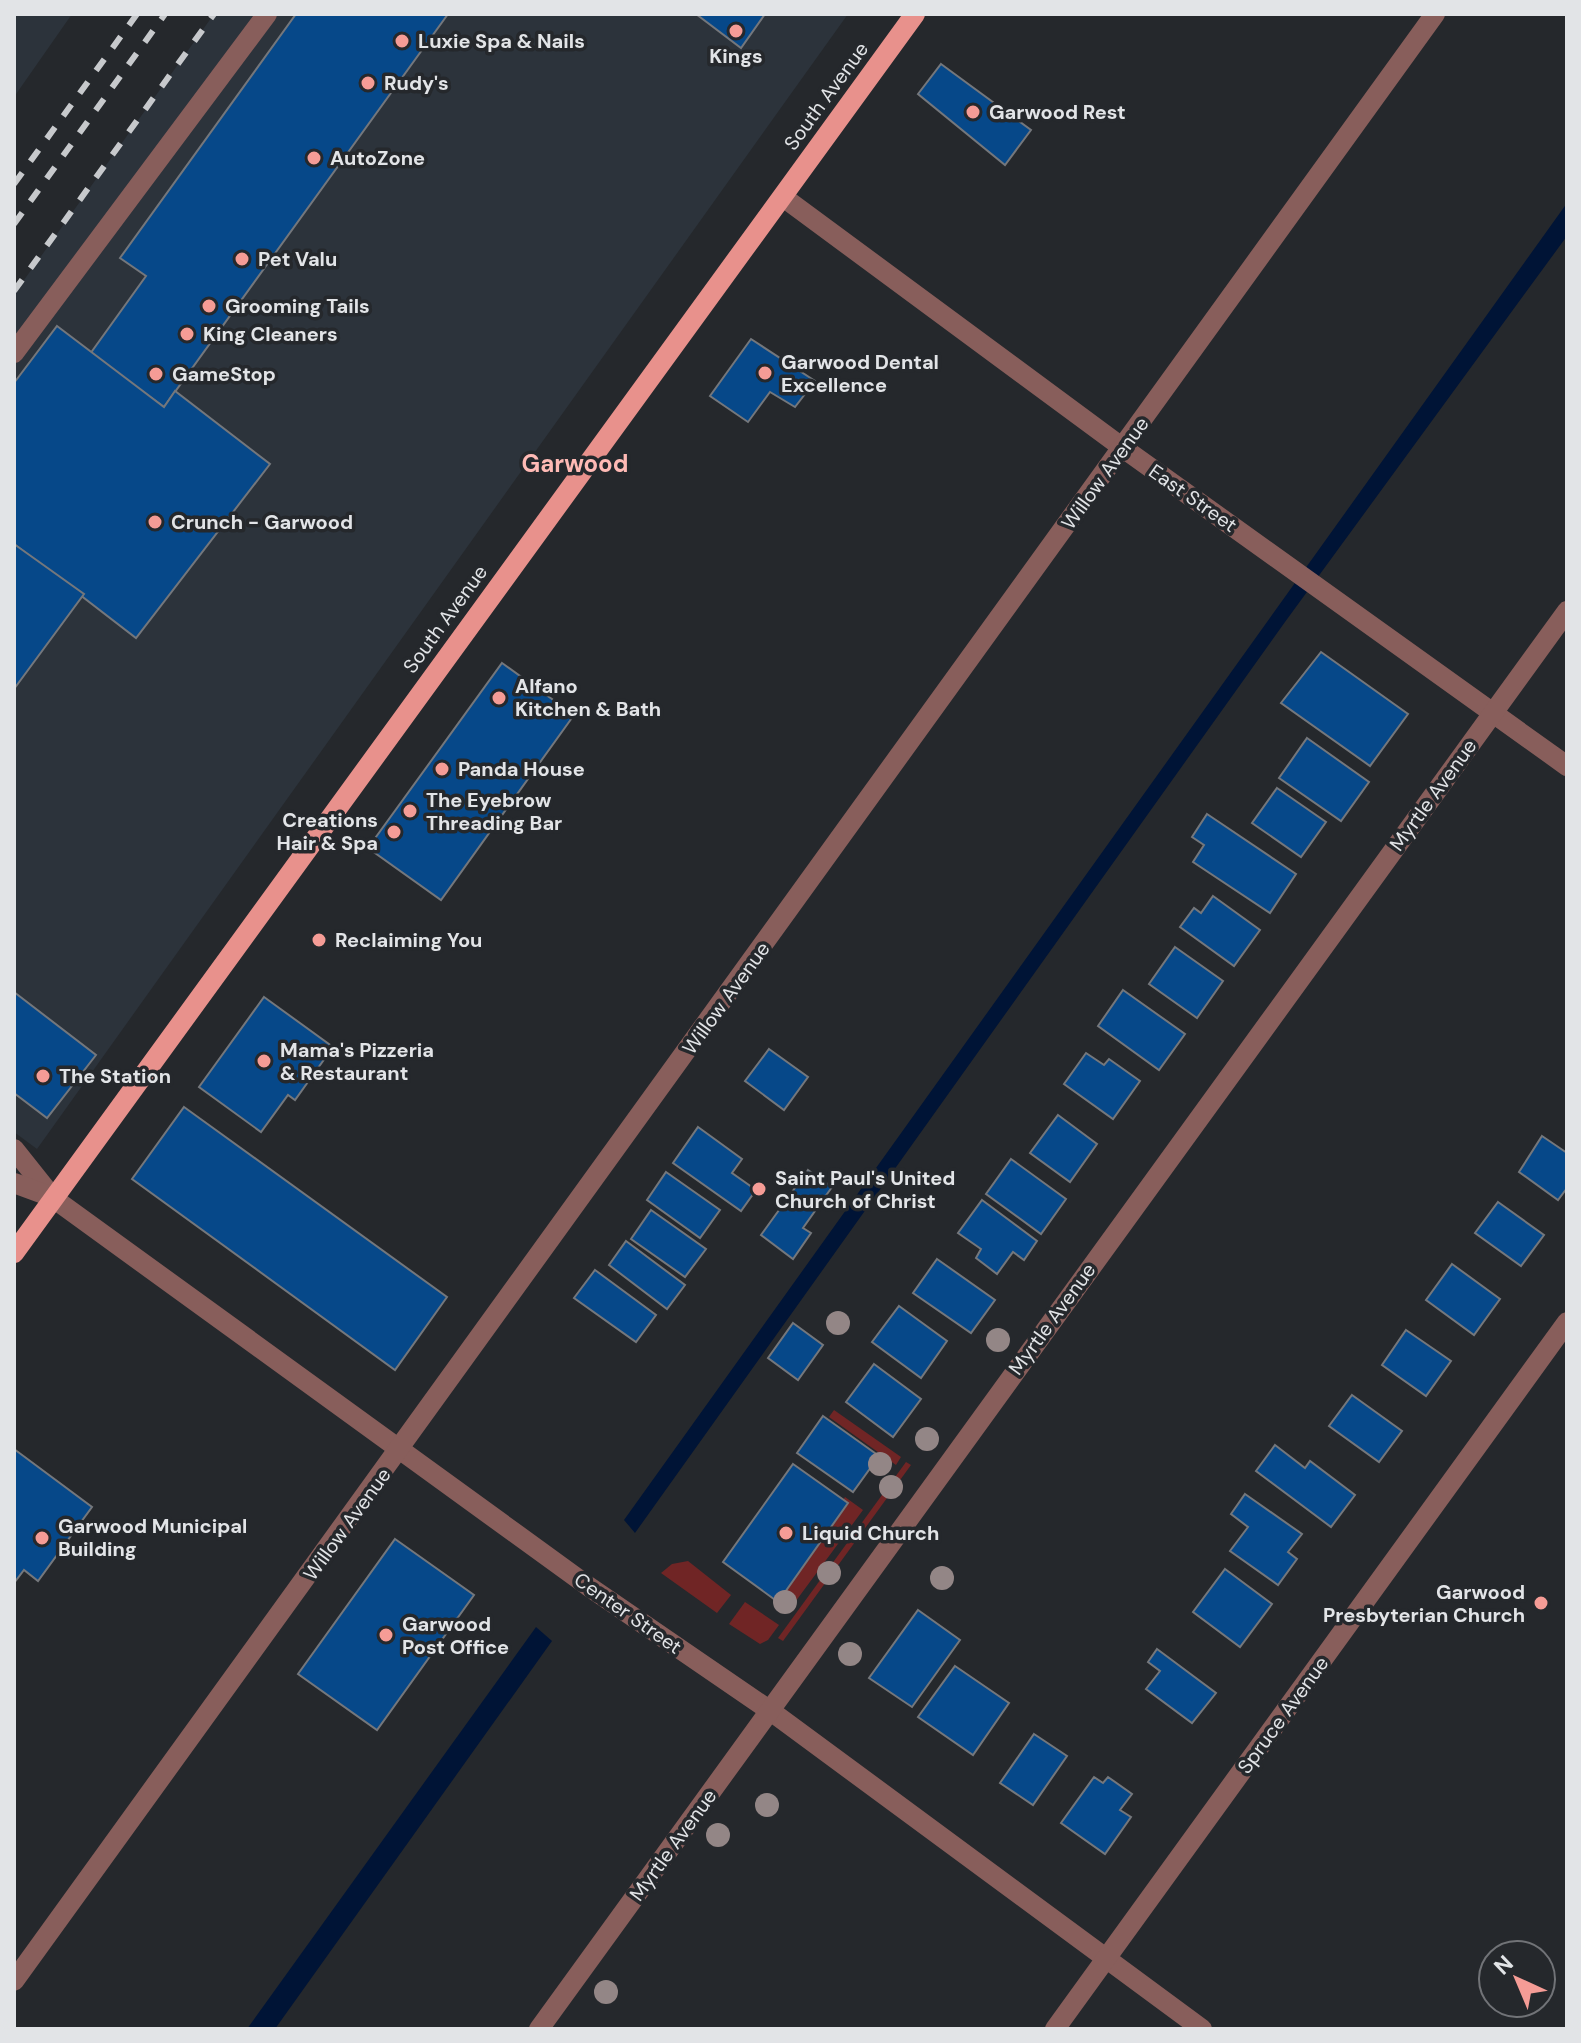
<svg xmlns="http://www.w3.org/2000/svg" width="1581" height="2043" font-family="'DM Sans',sans-serif">
<style>
.built{fill:#2c333b}
.green{fill:#702525}
.water{fill:#001436}
.building{fill:#064889;stroke:#74777c;stroke-width:2}
.lines{fill:none;stroke-linecap:round;stroke-linejoin:round}
.minor{stroke:#885e5b;stroke-width:20}
.major{stroke:#e8918c;stroke-width:20}
.rail{stroke:#c7c9cc;stroke-width:6;stroke-dasharray:14 14;stroke-linecap:butt}
.tree{fill:#938686}
.poi-dot{fill:#f59c96;stroke:#25282c;stroke-width:3}
.labels{text-anchor:middle;dominant-baseline:central;stroke-width:7;stroke-linejoin:round;paint-order:stroke}
.poi-label{font-size:20px;font-weight:bold;fill:#e2e4e7;stroke:#25282c;text-anchor:start}
.street-label{font-size:20px;fill:#e2e4e7;stroke:#25282c}
.quarter-label{font-size:24px;font-weight:bold;fill:#ffbab5;stroke:#25282c}
</style>
<rect width="100%" height="100%" fill="#25282c"/>
<g class="built">
<path d="M14,14h58l-58,83z"/>
<path d="M214,14h634l-811,1135 -23,-17v-838z"/>
</g>
<g class="green">
<path d="M834,1410l67,47 -5,8 -67,-48z"/>
<path d="M906,1462l5,3 -128,176 -5,-3z"/>
<path d="M845,1497l18,13 -76,103 -11,-7 72,-102 -5,-4z"/>
<path d="M688,1561l43,34 -14,18 -56,-40 11,-9z"/>
<path d="M745,1602l34,23 -11,15 -8,4 -31,-20z"/>
</g>
<g class="water">
<path d="M1567,203v33l-282,386 -650,911 -11,-13z"/>
<path d="M536,1627l16,14 -277,388h-28z"/>
</g>
<g class="building">
<path d="M296,14h152l-284,393 -74,-53 56,-78 -26,-18z"/>
<path d="M696,14h69l-24,34z"/>
<path d="M941,64l90,66 -26,35 -87,-71z"/>
<path d="M57,326l107,81 11,-16 95,73 -134,174 -122,-94v-161z"/>
<path d="M751,339l64,42 -20,26 -25,-15 -22,30 -38,-26z"/>
<path d="M14,544l70,50 -70,95z"/>
<path d="M1321,652l87,62 -38,52 -89,-63z"/>
<path d="M502,663l72,52 -133,185 -73,-52z"/>
<path d="M1307,738l62,44 -28,39 -62,-43z"/>
<path d="M1277,788l49,34 -25,35 -49,-34z"/>
<path d="M1207,814l89,60 -26,39 -77,-51 11,-17 -12,-8z"/>
<path d="M1213,896l47,34 -26,36 -54,-39 14,-19 7,5z"/>
<path d="M1175,947l48,34 -26,37 -48,-34z"/>
<path d="M1123,990l62,44 -26,36 -61,-44z"/>
<path d="M14,992l82,63 -49,63 -33,-25z"/>
<path d="M264,997l69,50 -38,53 -7,-5 -27,37 -62,-45z"/>
<path d="M769,1049l39,28 -24,33 -39,-29z"/>
<path d="M1086,1053l18,12 5,-6 31,22 -27,38 -49,-35z"/>
<path d="M184,1107l263,190 -52,73 -263,-191z"/>
<path d="M1058,1115l39,29 -27,38 -40,-29z"/>
<path d="M698,1127l44,32 -10,14 24,17 -15,21 -68,-48z"/>
<path d="M1542,1136l25,17v35l-9,12 -39,-28z"/>
<path d="M1011,1159l55,40 -25,35 -55,-40z"/>
<path d="M808,1170l24,17 -29,41 8,5 -18,26 -32,-24z"/>
<path d="M666,1172l54,38 -20,28 -53,-38z"/>
<path d="M982,1200l55,41 -13,19 -11,-8 -16,22 -21,-16 5,-9 -23,-16z"/>
<path d="M1498,1202l46,33 -23,31 -46,-33z"/>
<path d="M651,1210l55,39 -21,28 -54,-38z"/>
<path d="M626,1241l59,44 -18,24 -58,-44z"/>
<path d="M937,1259l58,41 -24,33 -58,-40z"/>
<path d="M1452,1264l48,35 -26,36 -48,-35z"/>
<path d="M595,1270l61,45 -20,27 -62,-44z"/>
<path d="M899,1306l48,35 -26,37 -49,-36z"/>
<path d="M793,1323l30,22 -25,35 -30,-22z"/>
<path d="M1406,1330l45,31 -25,35 -44,-31z"/>
<path d="M874,1364l47,35 -28,38 -47,-35z"/>
<path d="M1352,1395l50,36 -23,31 -50,-36z"/>
<path d="M823,1416l56,40 -26,36 -56,-39z"/>
<path d="M1275,1445l30,23 5,-7 45,34 -24,32 -75,-56z"/>
<path d="M14,1449l78,58 -54,74 -14,-11 -10,13z"/>
<path d="M793,1464l55,39 -70,99 -55,-40z"/>
<path d="M1245,1494l57,40 -14,18 9,7 -19,26 -48,-34 18,-24 -17,-13z"/>
<path d="M395,1539l79,56 -97,135 -79,-56z"/>
<path d="M1225,1569l47,35 -32,43 -47,-35z"/>
<path d="M918,1610l42,30 -48,67 -43,-29z"/>
<path d="M1157,1649l59,44 -24,30 -46,-34 14,-18 -12,-9z"/>
<path d="M955,1666l54,37 -36,52 -55,-38z"/>
<path d="M1034,1734l33,22 -34,49 -33,-22z"/>
<path d="M1094,1777l9,6 5,-6 24,17 -12,16 11,7 -26,37 -44,-31z"/>
</g>
<g class="lines">
<g class="minor">
<path d="M783,197l340,251 444,318"/>
<path d="M14,353l253,-339"/>
<path d="M14,1149l39,49 535,388 184,126 430,317"/>
<path d="M14,1183l38,14"/>
<path d="M14,1981l1421,-1967"/>
<path d="M539,2029l1028,-1418"/>
<path d="M1055,2029l512,-707"/>
</g>
<path class="major" d="M14,1253l901,-1239"/>
<g class="rail">
<path d="M14,184l123,-170"/>
<path d="M14,224l151,-210"/>
<path d="M14,291l200,-277"/>
</g>
</g>
<g class="tree">
<circle cx="838" cy="1323" r="12"/>
<circle cx="998" cy="1340" r="12"/>
<circle cx="927" cy="1439" r="12"/>
<circle cx="880" cy="1464" r="12"/>
<circle cx="891" cy="1487" r="12"/>
<circle cx="829" cy="1573" r="12"/>
<circle cx="942" cy="1578" r="12"/>
<circle cx="785" cy="1602" r="12"/>
<circle cx="850" cy="1654" r="12"/>
<circle cx="767" cy="1805" r="12"/>
<circle cx="718" cy="1835" r="12"/>
<circle cx="606" cy="1992" r="12"/>
</g>
<g class="poi-dot">
<circle cx="736" cy="31" r="8"/>
<circle cx="402" cy="41" r="8"/>
<circle cx="368" cy="83" r="8"/>
<circle cx="973" cy="112" r="8"/>
<circle cx="314" cy="158" r="8"/>
<circle cx="242" cy="259" r="8"/>
<circle cx="209" cy="306" r="8"/>
<circle cx="187" cy="334" r="8"/>
<circle cx="765" cy="373" r="8"/>
<circle cx="156" cy="374" r="8"/>
<circle cx="155" cy="522" r="8"/>
<circle cx="499" cy="698" r="8"/>
<circle cx="442" cy="769" r="8"/>
<circle cx="410" cy="811" r="8"/>
<circle cx="394" cy="832" r="8"/>
<circle cx="319" cy="940" r="8"/>
<circle cx="264" cy="1061" r="8"/>
<circle cx="43" cy="1076" r="8"/>
<circle cx="759" cy="1189" r="8"/>
<circle cx="786" cy="1533" r="8"/>
<circle cx="42" cy="1538" r="8"/>
<circle cx="1541" cy="1603" r="8"/>
<circle cx="386" cy="1635" r="8"/>
</g>
<g class="labels">
<g class="poi-label">
<text x="418" y="41">Luxie Spa &amp; Nails</text>
<text x="736" y="56" text-anchor="middle">Kings</text>
<text x="384" y="83">Rudy's</text>
<text x="989" y="112">Garwood Rest</text>
<text x="330" y="158">AutoZone</text>
<text x="258" y="259">Pet Valu</text>
<text x="225" y="306">Grooming Tails</text>
<text x="203" y="334">King Cleaners</text>
<text x="781" y="362">Garwood Dental<tspan x="781" dy="23">Excellence</tspan></text>
<text x="172" y="374">GameStop</text>
<text x="171" y="522">Crunch - Garwood</text>
<text x="515" y="686">Alfano<tspan x="515" dy="23">Kitchen &amp; Bath</tspan></text>
<text x="458" y="769">Panda House</text>
<text x="426" y="800">The Eyebrow<tspan x="426" dy="23">Threading Bar</tspan></text>
<text x="378" y="820" text-anchor="end">Creations<tspan x="378" dy="23">Hair &amp; Spa</tspan></text>
<text x="335" y="940">Reclaiming You</text>
<text x="280" y="1050">Mama's Pizzeria<tspan x="280" dy="23">&amp; Restaurant</tspan></text>
<text x="59" y="1076">The Station</text>
<text x="775" y="1178">Saint Paul's United<tspan x="775" dy="23">Church of Christ</tspan></text>
<text x="58" y="1526">Garwood Municipal<tspan x="58" dy="23">Building</tspan></text>
<text x="802" y="1533">Liquid Church</text>
<text x="1525" y="1592" text-anchor="end">Garwood<tspan x="1525" dy="23">Presbyterian Church</tspan></text>
<text x="402" y="1624">Garwood<tspan x="402" dy="23">Post Office</tspan></text>
</g>
<g class="street-label">
<text transform="translate(826 96) rotate(-54)">South Avenue</text>
<text transform="translate(1105 473) rotate(-54)">Willow Avenue</text>
<text transform="translate(1193 498) rotate(35)">East Street</text>
<text transform="translate(445 619) rotate(-54)">South Avenue</text>
<text transform="translate(1433 795) rotate(-54)">Myrtle Avenue</text>
<text transform="translate(726 998) rotate(-54)">Willow Avenue</text>
<text transform="translate(1052 1319) rotate(-54)">Myrtle Avenue</text>
<text transform="translate(347 1524) rotate(-54)">Willow Avenue</text>
<text transform="translate(628 1613) rotate(35)">Center Street</text>
<text transform="translate(1283 1715) rotate(-54)">Spruce Avenue</text>
<text transform="translate(673 1845) rotate(-54)">Myrtle Avenue</text>
</g>
<g class="quarter-label">
<text x="575" y="463">Garwood</text>
</g>
</g>
<rect width="1581" height="2043" fill="none" stroke="#e2e4e7" stroke-width="32"/>
<g transform="translate(1517 1979) rotate(316)"><circle r="38" fill="#25282c" stroke="#717377" stroke-width="2"/>
<path d="M0-6L14 30L0 20L-14 30Z" fill="#f59c96"/>
<text y="-12" font-size="22" font-weight="bold" text-anchor="middle" fill="#e2e4e7">N</text>
</g>
</svg>
